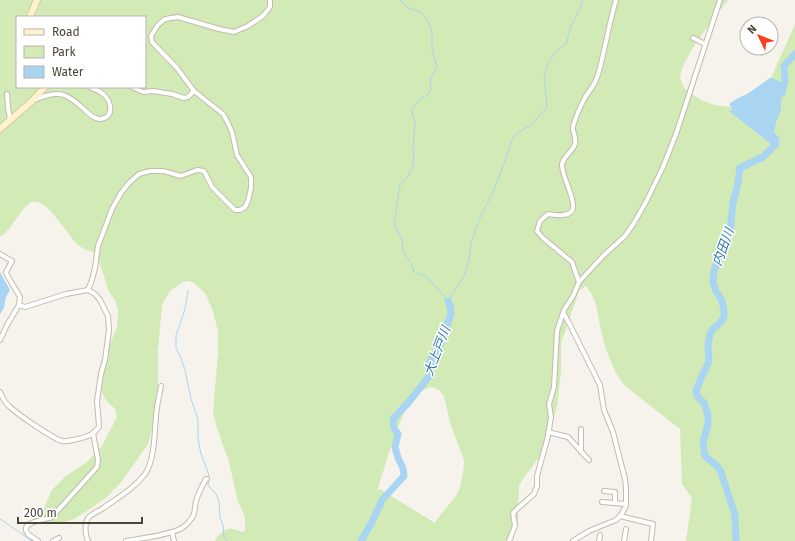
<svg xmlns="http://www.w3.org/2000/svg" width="795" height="541" font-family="'Fira Sans','Noto Sans JP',sans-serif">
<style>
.green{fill:#d2eab5;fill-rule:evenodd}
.water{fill:#a9d4f2}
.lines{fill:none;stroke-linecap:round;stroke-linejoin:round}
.stream{stroke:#a9d4f2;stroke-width:1}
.river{stroke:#a9d4f2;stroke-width:7}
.street-casing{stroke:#c2bbae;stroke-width:6}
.secondary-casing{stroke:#d6c79b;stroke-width:8}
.street{stroke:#fff;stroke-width:4}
.secondary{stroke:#fff3cd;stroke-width:6}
.labels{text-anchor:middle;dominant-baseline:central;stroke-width:3;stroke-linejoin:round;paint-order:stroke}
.water-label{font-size:13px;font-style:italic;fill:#2e7ab2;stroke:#fff}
</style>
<rect width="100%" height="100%" fill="#f6f3ec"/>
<path class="green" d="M0,0h728l-18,23 -18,26 -10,19 -2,10 4,10 17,12 14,5 16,2 11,-1 29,-28 24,-54v517h-109l6,-43 -10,-14 -2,-55 -56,-44c-12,-16 -19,-36 -23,-55 -4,-18 -3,-29 -15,-44l-7,5 -18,52v29l-4,34 -10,37 -5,11 -18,23 -5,9 -1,34 -6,16 -7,5h-290c1,-4 3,-5 6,-8 7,-6 13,-5 21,-1l3,-2v-13l-7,-15 -9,-40 -12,-34 -4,-16 5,-58v-22l-5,-21 -8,-18 -11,-10 -6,-2 -6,1 -12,9 -8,14 -4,45v37l-3,31 -7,26 -26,37 -15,16 -20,14 -13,8 -13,4h-10l-5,-4 -3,-5 2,-8 7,-16 14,-14 21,-14 15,-16 15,-29 -2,-8 -9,-9 -7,-12 -2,-10 4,-17 9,-17 7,-17 1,-16 -3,-11 -7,-10 -5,-17 -8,-21c-7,-1 -14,-4 -19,-9 -9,-9 -31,-49 -46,-40 -11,7 -17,26 -30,34zM17,17h128v70h-128zM432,387l7,3 5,6 6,27 14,37c0,9 -3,29 -8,36 -7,9 -15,17 -21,27l-55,-34 -3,3c7,-24 14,-47 23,-70 4,-9 7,-18 13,-25 6,-5 11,-8 19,-10z"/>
<g class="water">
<path d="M770,78h3l12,7 -4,15v10l-5,12 -2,11 6,6 -4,9 -47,-37 4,-1 -4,-6 9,-6 9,-4z"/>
<path d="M0,272l10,18 -4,7 -2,11 -4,6z"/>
</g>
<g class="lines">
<g class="stream">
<path d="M400,0l7,7 13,5 8,9 4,11v18l5,16 -2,5 -5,9 1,9 -3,6 -7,3 -10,12 4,12 -1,15 -1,11 1,11 -2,10 -5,9 -7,7 -6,39 8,16 1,11 8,12 3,9 13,5 21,24 16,-25 5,-17 2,-15 8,-24 16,-32 18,-50 4,-5 14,-8 16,-18 -3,-32 5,-14 7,-10 10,-7 5,-18 8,-15 4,-11"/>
<path d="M188,291l-3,18 -9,26v13l5,10 4,12 6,29 7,20v20l3,15 8,21 -1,10 8,9 3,7 1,17 3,7 1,12 3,4"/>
<path d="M0,519l32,22"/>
</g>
<g class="river">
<path d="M782,93l3,-13 -1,-14 11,-12"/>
<path d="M361,541l11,-19 10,-22 22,-24 -1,-8 -5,-10 -3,-11 3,-13 -4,-6 -1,-9 15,-16 22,-28v-13l12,-21 9,-28 -1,-7 -2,-5"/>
<path d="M736,541l-1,-26 -14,-43 -4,-6 -12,-10 -2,-13 5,-19v-9l-4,-12 -7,-7 -1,-6 13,-29 -1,-16 2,-11 3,-5 7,-6 4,-6v-7l-2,-9 -6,-10 -3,-8 1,-12 5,-14 11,-25 3,-29 4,-15 3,-20 23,-11 13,-13 -2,-7"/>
</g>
<g class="street-casing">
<g id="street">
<path d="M693,38l12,6"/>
<path d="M132,87l11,5 10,-1 19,3 12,4 4,-1 6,-6"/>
<path d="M7,94l1,13 2,13"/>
<path d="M34,100c26,-11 33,-7 52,11 4,4 8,7 13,8 16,0 13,-18 4,-25 -3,-3 -9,-5 -13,-7"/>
<path d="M0,254l12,7 -6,11 1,3 13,22 -1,8 -12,20 -7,15"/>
<path d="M579,282l-7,-20 -29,-24 -6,-7 3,-10 8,-7c7,1 23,4 25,-6 2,-11 -12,-33 -11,-44 2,-8 11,-13 13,-20 2,-6 -3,-12 -2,-18 3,-9 7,-20 12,-28 3,-6 9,-12 11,-18 4,-10 6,-20 8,-30 4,-17 7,-33 12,-50"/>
<path d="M88,290l4,-10 3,-12 3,-22 14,-37 9,-16 8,-10 10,-9 11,-3h13l18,5 16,-6 7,1 8,16 23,23h5l5,-3 3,-6 3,-13v-11l-14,-22 -5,-23 -4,-9 -5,-9 -29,-23 -17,-23 -25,-26 -1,-6 7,-11 7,-6 13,-2 41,12 15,3 14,-6 15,-10 7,-9v-7"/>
<path d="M564,314l5,9 31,62 4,25 9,22 12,47 1,9v18l-5,9 -5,5 -27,11 -16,10"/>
<path d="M0,392c2,5 5,10 8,13 7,8 46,34 54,36 6,1 25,-4 30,-7 3,-2 5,-5 7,-7l-2,-26 4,-27 4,-14 4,-30 -1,-14 -8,-16 -5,-6 -7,-4 -22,4 -41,13 -6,-2"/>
<path d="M581,429v23"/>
<path d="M548,432l20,5 21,23"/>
<path d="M604,491l11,1v11"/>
<path d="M602,502l24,2"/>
<path d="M620,516l33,8 -2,17"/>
<path d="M172,532l2,9"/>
<path d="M38,541c-3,-2 -6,-4 -9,-6 -13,-13 17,-15 23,-18l45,-50 1,-7 -5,-27"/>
<path d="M53,541l6,-3"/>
<path d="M88,541c-3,-7 -4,-18 1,-24 3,-3 9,-6 13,-8 15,-11 32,-20 43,-35 11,-15 9,-48 12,-66 1,-8 3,-15 4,-22"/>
<path d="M126,541c15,-3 40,-5 54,-12 5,-2 12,-10 14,-15 1,-4 1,-9 2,-13 2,-7 6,-15 10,-22h1"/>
<path d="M509,541l6,-15 -2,-13 4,-4 17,-15 3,-8v-10l11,-40 3,-19 -2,-13 5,-17 3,-56 7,-21 9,-14 6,-14 25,-27 21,-19 9,-13 13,-23 16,-33 13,-33 44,-134"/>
<path d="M599,541l1,-6"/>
<path d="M624,541l2,-12"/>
</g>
</g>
<g class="secondary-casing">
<g id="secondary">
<path d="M30,17l1,-3 6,-14"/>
<path d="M0,129l32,-28 13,-14"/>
</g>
</g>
<use href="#street" class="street"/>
<use href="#secondary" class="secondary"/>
</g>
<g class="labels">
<g class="water-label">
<text transform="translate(723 247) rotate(-70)">内田川</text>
<text transform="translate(437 351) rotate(-69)">大上戸川</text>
</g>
</g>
<rect x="16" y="16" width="130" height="72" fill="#ffffff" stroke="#b7b4b0"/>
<rect x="24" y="29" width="20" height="6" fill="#fff3cd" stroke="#b7b4b0"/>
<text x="52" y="36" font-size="12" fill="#4b4439">Road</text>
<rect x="24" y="46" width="20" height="12" fill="#d2eab5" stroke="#b7b4b0"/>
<text x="52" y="56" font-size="12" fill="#4b4439">Park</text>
<rect x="24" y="66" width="20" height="12" fill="#a9d4f2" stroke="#b7b4b0"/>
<text x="52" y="76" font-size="12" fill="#4b4439">Water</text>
<g transform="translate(759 36) rotate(313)"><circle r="19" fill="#ffffff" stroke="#b7b4b0"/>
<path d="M0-3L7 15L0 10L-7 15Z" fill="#fc3f1d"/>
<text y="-6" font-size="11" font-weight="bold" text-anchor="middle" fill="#4b4439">N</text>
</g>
<path d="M18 517v6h124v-6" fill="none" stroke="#4b4439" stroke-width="2"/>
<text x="24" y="517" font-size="12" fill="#4b4439" stroke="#ffffff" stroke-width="3" paint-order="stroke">200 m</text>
</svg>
